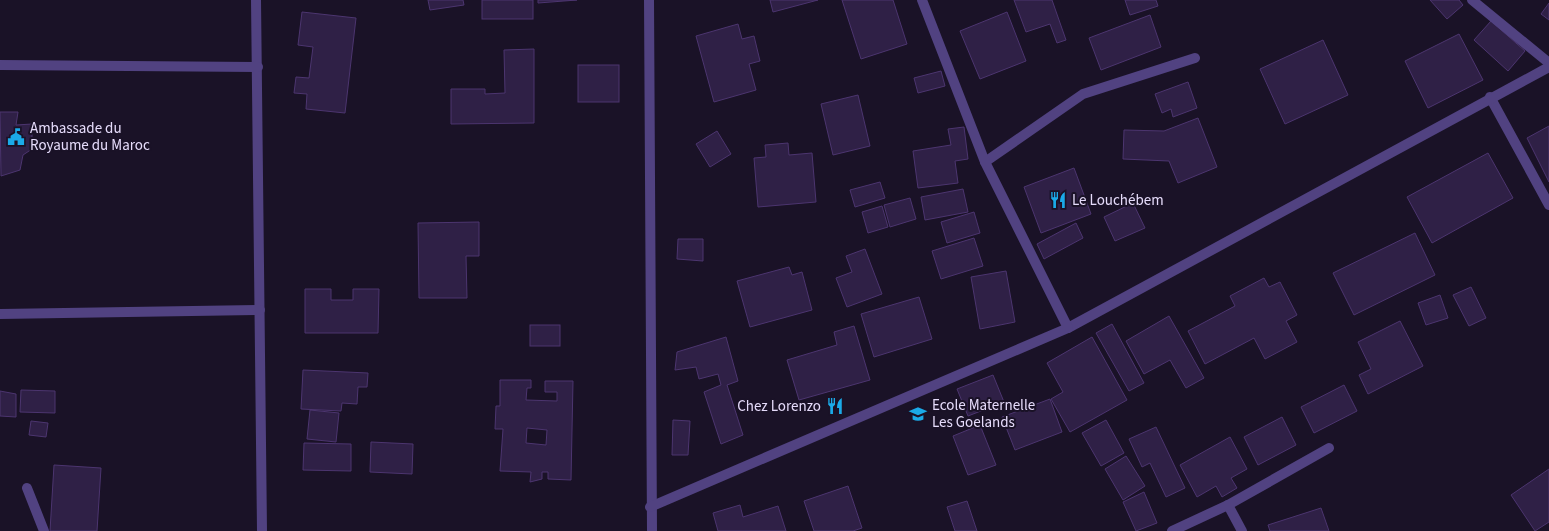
<svg xmlns="http://www.w3.org/2000/svg" width="1549" height="531" font-family="'Source Sans 3',sans-serif">
<style>
.building{fill:#2f2046;stroke:#4c356f;fill-rule:evenodd}
.lines{fill:none;stroke-linecap:round;stroke-linejoin:round}
.street{stroke:#514281;stroke-width:10}
.labels{text-anchor:middle;dominant-baseline:central;stroke-width:4;stroke-linejoin:round;paint-order:stroke}
.poi-label{font-size:15px;fill:#e6dcfb;stroke:#1a1227;text-anchor:start}
</style>
<rect width="100%" height="100%" fill="#1a1227"/>
<g class="building">
<path d="M428,0h35l1,5 -34,5z"/>
<rect x="482" y="0" width="51" height="19"/>
<path d="M538,0h39l-39,3z"/>
<path d="M770,0h48l-45,12z"/>
<path d="M842,0h51l14,44 -46,15z"/>
<path d="M1014,0h38l14,40 -9,3 -7,-19 -24,8z"/>
<path d="M1125,0h31l2,6 -28,9z"/>
<path d="M1430,0h29l4,5 -16,14z"/>
<path d="M1549,3v17l-8,-6z"/>
<path d="M302,12l54,6 -11,95 -39,-4 1,-15 -13,-1 2,-16 13,1 4,-31 -15,-2z"/>
<path d="M1007,12l19,49 -46,18 -20,-48z"/>
<path d="M1150,15l11,32 -60,23 -12,-32z"/>
<path d="M1491,21l34,30 -17,20 -34,-31z"/>
<path d="M738,24l4,15 12,-3 6,25 -11,3 7,26 -42,12 -18,-66z"/>
<path d="M1459,34l24,46 -55,28 -23,-47z"/>
<path d="M1323,40l25,55 -63,29 -25,-55z"/>
<path d="M534,49v74l-83,1v-35h34v5l20,-1 -1,-43z"/>
<rect x="578" y="65" width="41" height="37"/>
<path d="M941,71l4,15 -27,7 -4,-15z"/>
<path d="M1188,82l9,26 -24,9 -2,-8 -9,4 -7,-19z"/>
<path d="M858,95l12,51 -37,9 -12,-51z"/>
<path d="M0,112h18l-2,13 16,-1v25l-9,6 -3,15 -19,6z"/>
<path d="M1198,118l19,49 -39,16 -9,-22 -46,-2 1,-29 40,1z"/>
<path d="M1549,126v56l-22,-44z"/>
<path d="M964,127l4,32 -13,2 3,22 -40,5 -5,-37 38,-6 -3,-16z"/>
<path d="M717,131l14,23 -21,13 -14,-23z"/>
<path d="M788,143l1,12 23,-2 4,49 -58,5 -4,-49 12,-1 -1,-12z"/>
<path d="M1488,153l25,45 -81,45 -25,-46z"/>
<path d="M1074,168l17,46 -50,19 -17,-46z"/>
<path d="M880,182l5,16 -30,9 -5,-17z"/>
<path d="M963,189l5,23 -43,8 -4,-23z"/>
<path d="M910,198l6,21 -26,8 -6,-22z"/>
<path d="M1133,203l12,25 -30,13 -11,-24z"/>
<path d="M882,206l6,21 -20,6 -6,-21z"/>
<path d="M974,212l6,21 -33,10 -6,-21z"/>
<path d="M479,222v34h-13l1,42h-48l-1,-75z"/>
<path d="M1076,223l7,15 -39,21 -7,-15z"/>
<path d="M1415,233l20,42 -81,40 -21,-42z"/>
<path d="M974,238l9,28 -42,13 -9,-28z"/>
<path d="M678,239h25v22l-26,-2z"/>
<path d="M865,249l17,45 -35,13 -11,-29 16,-6 -6,-16z"/>
<path d="M789,267l3,8 10,-3 10,38 -62,17 -13,-46z"/>
<path d="M1006,271l9,51 -35,7 -9,-52z"/>
<path d="M1264,278l5,9 11,-5 17,33 -11,6 11,21 -32,17 -11,-21 -49,26 -17,-33 47,-25 -5,-10z"/>
<path d="M1471,287l15,31 -17,8 -16,-31z"/>
<path d="M305,289h26v11h22v-11h26l-1,44h-73z"/>
<path d="M1440,295l8,23 -22,7 -8,-22z"/>
<path d="M919,297l13,42 -58,18 -13,-43z"/>
<path d="M1169,316l35,62 -18,10 -16,-28 -26,14 -18,-33z"/>
<path d="M1400,321l23,45 -55,28 -9,-19 12,-6 -13,-27z"/>
<path d="M1112,324l32,59 -15,8 -33,-58z"/>
<rect x="530" y="325" width="30" height="21"/>
<path d="M854,326l16,54 -71,20 -12,-40 50,-15 -3,-13z"/>
<path d="M726,337l12,44 -11,4 16,50 -22,9 -17,-52 17,-7 -3,-11 -19,5 -3,-12 -21,3 2,-18z"/>
<path d="M1092,337l35,63 -57,32 -19,-33 12,-7 -16,-29z"/>
<path d="M303,370l65,3 -1,14h-9l-1,17 -15,-1 -1,8 -40,-2z"/>
<path d="M993,375l11,27 -36,14 -11,-27z"/>
<path d="M500,380h31v8h-4l-1,12 31,1v-9h-12v-11h28l-2,99 -23,-1v-7h-6v7l-12,3 1,-10 -31,-1 3,-42h-8l1,-23h4zM527,428l20,2 -1,15 -20,-2z"/>
<path d="M1344,385l13,26 -43,22 -13,-26z"/>
<path d="M21,390l34,1v22l-35,-1z"/>
<path d="M0,391l16,3v23l-16,-1z"/>
<path d="M1050,399l12,33 -47,18 -13,-33z"/>
<path d="M310,410l29,3 -3,29 -29,-3z"/>
<path d="M1282,417l14,28 -38,20 -14,-28z"/>
<path d="M673,420l17,1 -2,34h-16z"/>
<path d="M1106,420l18,33 -23,13 -19,-33z"/>
<path d="M31,421l17,2 -2,14 -17,-2z"/>
<path d="M980,425l16,40 -28,10 -15,-39z"/>
<path d="M1156,427l29,61 -19,9 -16,-34 -8,4 -13,-28z"/>
<path d="M1230,437l17,32 -16,9 6,10 -15,9 -6,-11 -19,11 -17,-32z"/>
<path d="M371,442l42,2 -1,30 -42,-2z"/>
<path d="M304,443l47,1v27l-48,-1z"/>
<path d="M1126,456l19,30 -22,14 -18,-31z"/>
<path d="M54,465l47,3 -4,63h-47z"/>
<path d="M1549,469v53l-14,9 -24,-36z"/>
<path d="M848,486l14,42 -9,3h-39l-10,-30z"/>
<path d="M1144,492l13,31 -21,8 -13,-29z"/>
<path d="M967,501l10,30h-22l-8,-24z"/>
<path d="M740,505l3,12 35,-11 8,25h-68l-5,-18z"/>
<path d="M1321,508l8,23h-59l-2,-6z"/>
</g>
<g class="lines">
<g class="street">
<path d="M256,0l6,531"/>
<path d="M649,0l3,531"/>
<path d="M1472,0l77,63"/>
<path d="M0,65l258,2"/>
<path d="M1490,97l59,108"/>
<path d="M985,162l98,-68 112,-36"/>
<path d="M0,314l260,-4"/>
<path d="M1068,328l481,-261"/>
<path d="M27,488l17,43"/>
<path d="M1228,505l14,26"/>
<path d="M650,507l418,-179 -83,-166 -63,-162"/>
<path d="M1172,531l56,-26 101,-57"/>
</g>
</g>
<defs>
<g id="civic-bare" transform="scale(1.35)"><path d="M-.6-6.5H3V-4.5H.6V-3L4-1V1h2V6H-6V1h2V-1L-.6-3ZM-1.2 2.5V6h2.4V2.5Z" fill="#1baae8" stroke="#1a1227" stroke-width="2.5" paint-order="stroke"/></g>
<g id="restaurant-bare" transform="scale(1.35)"><path d="M-5-6h1v4h1v-4h1v4h1v-4h1v5L-1.5 .5V6h-2V.5L-5-1ZM5-6V6H3V1.5H1.5Q1.5-4 5-6Z" fill="#1baae8" stroke="#1a1227" stroke-width="2.5" paint-order="stroke"/></g>
<g id="school-bare" transform="scale(1.35)"><path d="M0-5L7-2L0 1L-7-2ZM-4 1L0 2.5L4 1V4Q0 6-4 4Z" fill="#1baae8" stroke="#1a1227" stroke-width="2.5" paint-order="stroke"/></g>
</defs>
<g fill-rule="evenodd">
<use href="#civic-bare" x="16" y="137"/>
<use href="#restaurant-bare" x="1058" y="200"/>
<use href="#restaurant-bare" x="835" y="406"/>
<use href="#school-bare" x="918" y="414"/>
</g>
<g class="labels">
<g class="poi-label">
<text x="30" y="128">Ambassade du<tspan x="30" dy="17">Royaume du Maroc</tspan></text>
<text x="1072" y="200">Le Louchébem</text>
<text x="932" y="405">Ecole Maternelle<tspan x="932" dy="17">Les Goelands</tspan></text>
<text x="821" y="406" text-anchor="end">Chez Lorenzo</text>
</g>
</g>
</svg>
